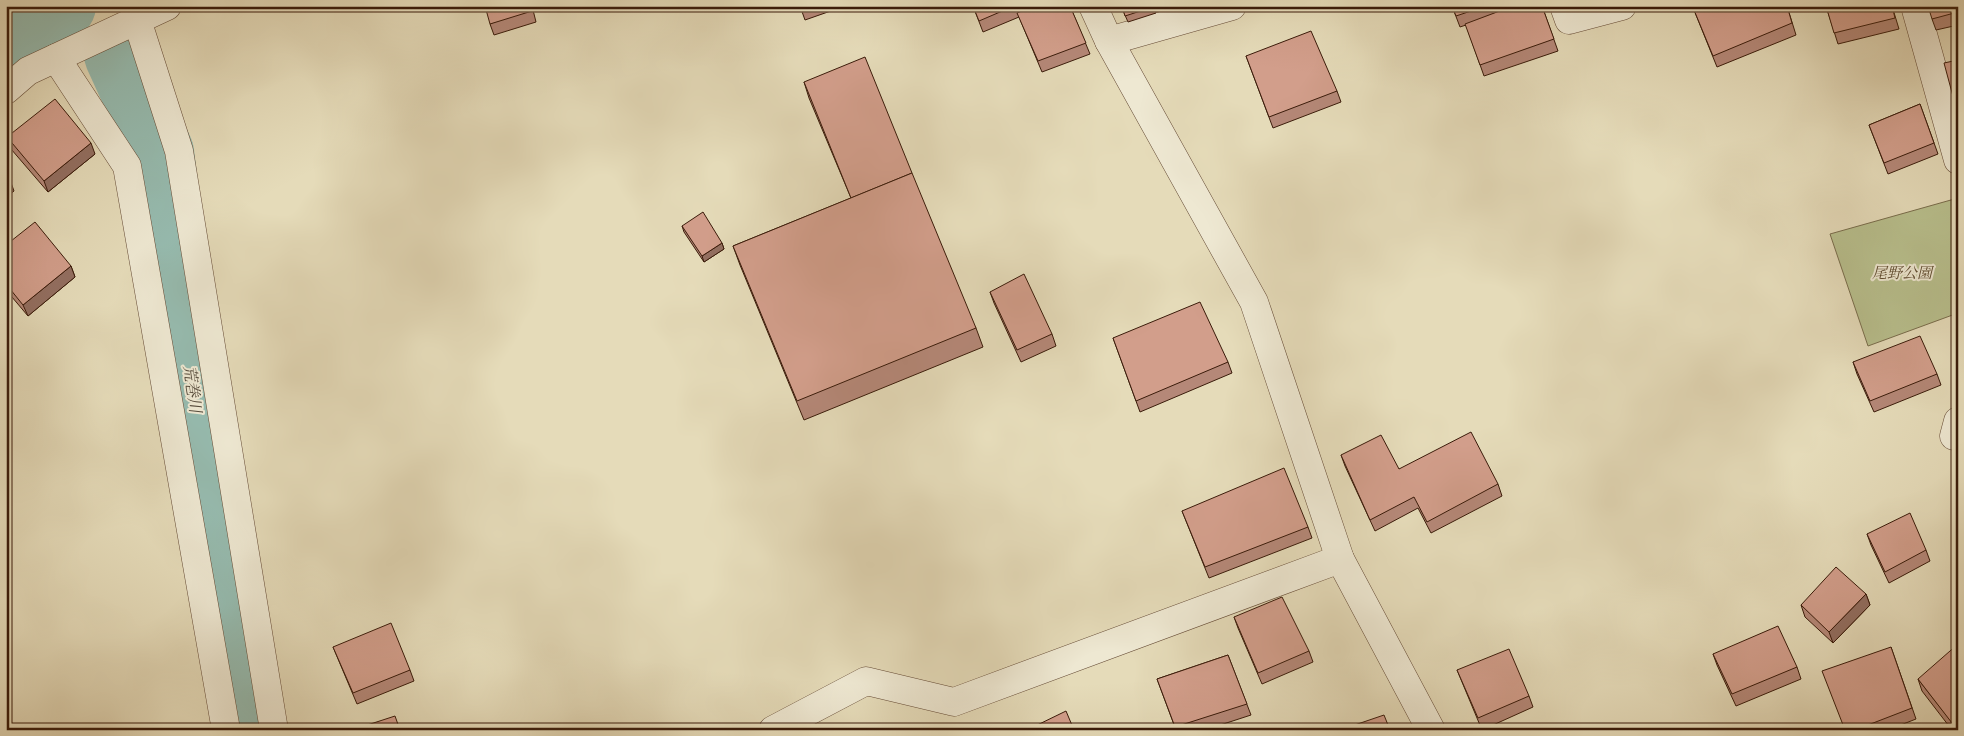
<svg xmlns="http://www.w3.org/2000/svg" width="1964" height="736" font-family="'Libre Bodoni','Noto Serif JP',serif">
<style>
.green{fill:#b8bf8d;stroke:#796d4c}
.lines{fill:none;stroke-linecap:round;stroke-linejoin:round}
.stream{stroke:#717b6d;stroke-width:11}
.river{stroke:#96bbaf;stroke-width:66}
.street-casing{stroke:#654b36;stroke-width:29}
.street{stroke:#eee8d2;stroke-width:28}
.wall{fill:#b58878;stroke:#3a1b0a}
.shaded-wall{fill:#936f61;stroke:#3a1b0a}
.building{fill:#d29e8b;stroke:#3a1b0a}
.labels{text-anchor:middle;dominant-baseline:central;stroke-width:4;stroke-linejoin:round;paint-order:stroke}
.park-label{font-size:15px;font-style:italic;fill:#604c31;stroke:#eee8d2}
.water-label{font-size:16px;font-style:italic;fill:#564b3c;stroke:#eee8d2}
</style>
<rect width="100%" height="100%" fill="#e5dbb9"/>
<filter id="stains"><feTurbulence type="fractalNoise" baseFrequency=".004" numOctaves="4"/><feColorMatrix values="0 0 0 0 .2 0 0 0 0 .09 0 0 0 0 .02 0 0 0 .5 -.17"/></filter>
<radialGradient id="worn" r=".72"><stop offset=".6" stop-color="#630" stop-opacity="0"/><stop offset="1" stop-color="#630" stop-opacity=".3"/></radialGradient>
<path class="green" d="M1958,198v115l-90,33 -38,-112z"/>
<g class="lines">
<path class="stream" d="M43,6l5,8"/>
<g class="river">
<path d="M6,40l57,-34"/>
<path d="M117,55l44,97 32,253 59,325"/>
</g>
<g class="street-casing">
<g id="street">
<path d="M1093,6l16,35 145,261 86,257 91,171"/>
<path d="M1564,6l5,14 53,-14"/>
<path d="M1915,6l43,154"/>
<path d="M137,20l42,131 95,579"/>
<path d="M1109,41l123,-35"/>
<path d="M56,58l71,108 99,564"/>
<path d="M6,90l22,-19 139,-65"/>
<path d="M1958,421l-4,15h4"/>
<path d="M773,730l93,-49 88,21 386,-143"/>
</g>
</g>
<use href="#street" class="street"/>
</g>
<g class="wall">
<path d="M532,6l4,16 -42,13 -4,-11z"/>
<path d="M800,6h45l-40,14z"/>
<path d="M973,6h97l20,48 -48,18 -23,-55 -36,15z"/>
<path d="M1121,6h32l3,7 -28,9z"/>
<path d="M1452,6h90l16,45 -74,25 -18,-51 -6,2z"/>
<path d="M1704,6h83l9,29 -79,32 -23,-57z"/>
<path d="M1826,6h66l7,23 -61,15z"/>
<path d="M1958,6v19l-22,5 -4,-11z"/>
<path d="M1246,56l91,35 4,11 -68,26z"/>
<path d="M804,82l172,246 7,19 -179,73 -64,-155 -7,-19 118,-48 -42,-100z"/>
<path d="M1920,104l18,50 -50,20 -19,-49z"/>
<path d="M7,137l88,17 -47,38 -37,-43z"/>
<path d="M682,226l40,17 2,6 -20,13 -20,-30z"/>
<path d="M6,245l65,21 4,11 -47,39 -22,-26z"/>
<path d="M990,292l62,42 4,12 -35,16 -27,-59z"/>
<path d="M1113,338l115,24 4,11 -92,39z"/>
<path d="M1853,362l84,12 4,11 -67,27 -17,-38z"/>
<path d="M1341,455l58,14 99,15 4,12 -71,37 -13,-25 -43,23 -30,-65z"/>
<path d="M1182,511l126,16 4,11 -103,40z"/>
<path d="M1867,534l59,16 4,11 -41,22 -18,-38z"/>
<path d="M1866,594l4,11 -37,38 -28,-26 -4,-12z"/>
<path d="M1234,617l75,34 4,11 -51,22 -24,-56z"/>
<path d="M333,647l77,23 4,11 -57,23z"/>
<path d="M1891,647l25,72 -28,11h-44z"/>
<path d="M1713,654l84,13 4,12 -65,27 -19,-41z"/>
<path d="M1228,655l23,60 -46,15h-29l-19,-51z"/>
<path d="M1457,670l72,26 4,11 -51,23z"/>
<path d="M1918,679l40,51h-6l-30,-39z"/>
</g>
<g class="shaded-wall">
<path d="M91,143l4,11 -47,38 -4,-11z"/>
<path d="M10,180l4,11 -8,7v-15z"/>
<path d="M722,243l2,6 -20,13 -2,-6z"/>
<path d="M71,266l4,11 -47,39 -5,-11z"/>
<path d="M1866,594l4,11 -37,38 -4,-11z"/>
<path d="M1958,718v12h-4l-2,-7z"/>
</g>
<g class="building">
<path d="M485,6h46l1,5 -42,13z"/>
<path d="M973,6h41l-35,15z"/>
<path d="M1034,6h36l16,37 -48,18 -21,-48z"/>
<path d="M1122,6h31v1l-28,9z"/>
<path d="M1452,6h34l-30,10z"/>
<path d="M1513,6h29l12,33 -74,26 -15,-41z"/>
<path d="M1704,6h83l5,17 -79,33 -19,-46z"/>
<path d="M1826,6h66l3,12 -61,15z"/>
<path d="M1928,6h30v6l-26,7z"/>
<path d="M1311,31l26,60 -68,26 -23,-61z"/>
<path d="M865,57l47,116 -61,25 -47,-116z"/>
<path d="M1958,60v55l-14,-52z"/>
<path d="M55,99l36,44 -47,38 -37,-44z"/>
<path d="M1920,104l14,39 -50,20 -15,-38z"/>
<path d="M912,173l64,155 -179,73 -64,-155z"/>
<path d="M6,175l4,5 -4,3z"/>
<path d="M703,212l19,31 -20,13 -20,-30z"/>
<path d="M35,222l36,44 -48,39 -17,-21v-39z"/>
<path d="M1024,274l28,60 -35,16 -27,-58z"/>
<path d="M1200,302l28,60 -92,39 -23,-63z"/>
<path d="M1920,336l17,38 -67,27 -17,-39z"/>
<path d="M1471,432l27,52 -71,38 -13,-25 -44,23 -29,-65 40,-20 18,34z"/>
<path d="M1284,468l24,59 -103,40 -23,-56z"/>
<path d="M1910,513l16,37 -41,22 -18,-38z"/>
<path d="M1836,567l30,27 -37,38 -28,-27z"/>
<path d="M1282,597l27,54 -51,22 -24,-56z"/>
<path d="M391,623l19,47 -57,23 -20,-46z"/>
<path d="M1778,626l19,41 -65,27 -19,-40z"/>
<path d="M1958,644v74l-6,5 -34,-44z"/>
<path d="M1891,647l21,61 -57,22h-10l-23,-59z"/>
<path d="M1509,649l20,47 -51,22 -21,-48z"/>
<path d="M1228,655l19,49 -72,23 -18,-48z"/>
<path d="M1066,711l8,19h-47z"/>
<path d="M1384,715l6,15h-50z"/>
<path d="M395,716l5,14h-48z"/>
</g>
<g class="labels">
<g class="park-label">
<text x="1902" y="273">尾野公園</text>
</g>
<g class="water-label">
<text transform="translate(192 389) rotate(82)">荒巻川</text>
</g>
</g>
<rect width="1964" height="736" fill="none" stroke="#e5dbb9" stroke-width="25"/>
<rect x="8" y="8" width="1949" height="721" fill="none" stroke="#3a1b0a" stroke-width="2.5"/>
<rect x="12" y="12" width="1939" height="711" fill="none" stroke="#3a1b0a"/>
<rect width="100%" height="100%" filter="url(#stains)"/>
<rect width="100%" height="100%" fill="url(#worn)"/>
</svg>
